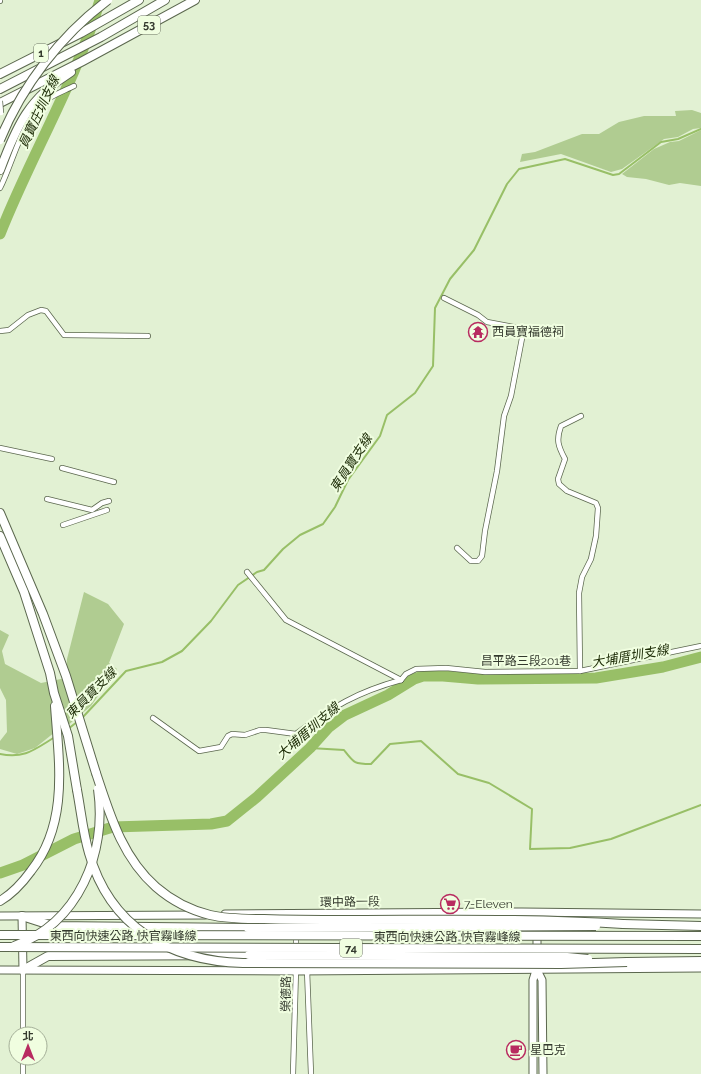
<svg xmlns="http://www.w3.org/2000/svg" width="701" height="1074" font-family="Raleway,'Noto Sans TC',sans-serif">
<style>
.green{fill:#b0cc91}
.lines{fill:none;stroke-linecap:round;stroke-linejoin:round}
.stream{stroke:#98bf67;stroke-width:2}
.river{stroke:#98bf67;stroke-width:11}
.street-casing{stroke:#5b674e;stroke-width:6}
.secondary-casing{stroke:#5b674e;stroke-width:9}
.highway-casing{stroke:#5b674e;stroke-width:10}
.street{stroke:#fff;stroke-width:4.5}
.secondary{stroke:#fff;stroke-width:7}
.highway{stroke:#fff;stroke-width:8}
.street-bridge-casing{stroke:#5b674e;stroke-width:6;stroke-linecap:butt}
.highway-bridge-casing{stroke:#5b674e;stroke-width:10;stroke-linecap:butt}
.street-bridge{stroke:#fff;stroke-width:4.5}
.highway-bridge{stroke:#fff;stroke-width:8}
.labels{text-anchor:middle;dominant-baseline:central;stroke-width:4;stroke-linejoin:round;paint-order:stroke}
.shield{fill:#f0fee0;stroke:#6c7563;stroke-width:1}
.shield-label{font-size:11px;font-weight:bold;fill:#343a2e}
.poi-label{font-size:12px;fill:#343a2e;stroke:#f0fee0;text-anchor:start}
.street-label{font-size:12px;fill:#343a2e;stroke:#f0fee0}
.water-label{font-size:13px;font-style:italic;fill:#21300b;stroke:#f0fee0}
</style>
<rect width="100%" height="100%" fill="#e2f1d3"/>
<g class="green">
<path d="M692,110l9,3v15l-8,1 -15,8 -14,2 -42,30 -11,3 -50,-18 -41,8 2,-8 13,-2 47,-18h17l20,-12 25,-6h32l-1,-5z"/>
<path d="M701,130v56l-21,-3 -11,2 -23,-6 -19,-2 -5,-3 32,-25 16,-7 9,-1z"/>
<path d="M84,592l24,12 16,20 -15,39 8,6 -26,37 -24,20 -12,6 -20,16 -18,6 -17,-5v-8l7,-9 -1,-32 -6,-12v-58l9,5 -7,16 3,13 36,19 25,-5 1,-19z"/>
</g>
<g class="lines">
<g class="stream">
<path d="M82,718l44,-47 36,-9 20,-11 29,-30 27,-36 19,-13 7,-2 19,-21 17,-14 23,-11 12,-17 13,-27 32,-44 7,-21 28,-22 18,-27 2,-58 15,-29 24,-29 33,-66 12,-15 46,-10 48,16 6,-1 42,-32 17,-3 23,-10"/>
<path d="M68,729l9,-7"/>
<path d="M310,748l34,2c10,13 10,14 27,14l19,-20 31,-3 37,33 31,9 43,26 -2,40 40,-1 41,-9 90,-34"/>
<path d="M0,754c25,5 35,-5 55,-17"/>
</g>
<g class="river">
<path d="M0,234c31,-79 76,-152 100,-234"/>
<path d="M0,873l23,-8 51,-26 39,-12 98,-3 16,-3 30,-24 53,-49 18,-20 17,-13 43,-20 26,-16 9,-3h20l35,3 118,-1 67,-11 38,-10"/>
</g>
<g class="street-casing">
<g id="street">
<path d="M0,1v-1"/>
<path d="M0,188c13,-26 22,-67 44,-86 8,-7 20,-11 30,-16"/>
<path d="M444,298l34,17 9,7 32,6 4,5 -12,63 -7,20 -7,55 -12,60 -3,25 -4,5h-7l-14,-13"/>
<path d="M0,331l9,-1 19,-15 13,-5 5,1 18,24 84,1"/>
<path d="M0,448l52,11"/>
<path d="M62,468l52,14"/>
<path d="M47,499l45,11 10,-7 7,-2"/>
<path d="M63,525l44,-15"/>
<path d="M247,572l39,48 115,60"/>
<path d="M580,671l-1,-78 3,-16 9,-18 5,-23 2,-28 -2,-5 -29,-12 -8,-7 -1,-5 7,-20c-7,-13 -9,-19 -4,-33l20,-10"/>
<path d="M401,680l5,-6 10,-5 30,-1 39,4 95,-1 121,-25"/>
<path d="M153,718l46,33 22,-4 7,-11 4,-2 13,1 15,-5h6l30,4c36,-27 61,-42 105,-54"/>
<path d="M296,933v17"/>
<path d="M23,970v64"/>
<path d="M307,970l4,104"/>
<path d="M23,1058v16"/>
<path d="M293,1074l3,-105"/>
</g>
</g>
<g class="secondary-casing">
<g id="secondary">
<path d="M225,914l297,-2 179,2"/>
<path d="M0,916l205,-1"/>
<path d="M22,916l1,54"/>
<path d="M537,921v32"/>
<path d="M0,970l296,1 405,-3"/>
<path d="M537,970l5,10 1,94"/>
<path d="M533,1074v-94l4,-13"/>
</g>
</g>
<g class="highway-casing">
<g id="highway">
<path d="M0,74l81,-41 58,-33"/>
<path d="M0,89l101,-52 64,-37"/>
<path d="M0,103l81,-41 114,-62"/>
<path d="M0,170c17,-45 29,-72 71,-98"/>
<path d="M0,513l43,101 23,62 30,97"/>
<path d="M0,536l24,56 26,81 4,20 14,43 9,54"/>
<path d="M0,901c12,-7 23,-19 31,-30 38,-48 28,-108 24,-165"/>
<path d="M22,916l31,10 195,2"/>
<path d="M623,924l78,2"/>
<path d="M627,962l74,-1"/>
<path d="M23,970l25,-14 201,-1"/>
</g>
</g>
<use href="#street" class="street"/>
<use href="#secondary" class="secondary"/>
<use href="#highway" class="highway"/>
<g class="street-bridge-casing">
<path id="street-bridge" d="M0,101l1,12"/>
</g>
<g class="highway-bridge-casing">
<g id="highway-bridge">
<path d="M0,140c22,-54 61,-105 108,-140"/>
<path d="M96,773c14,42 26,84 60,114 15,13 34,23 54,28 17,4 36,4 54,4 28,1 57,1 85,1 91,0 183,-2 274,4"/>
<path d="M77,790c4,21 6,43 12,63 21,74 80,108 154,110l318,1 66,-2"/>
<path d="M248,928l348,-2"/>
<path d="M0,935l701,1"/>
<path d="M14,946c65,-23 93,-93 84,-157"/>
<path d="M0,947l701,2"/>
<path d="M249,955l318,2 21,2"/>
</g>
</g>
<use href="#street-bridge" class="street-bridge"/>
<use href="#highway-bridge" class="highway-bridge"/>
</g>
<defs>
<g id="temple-ring" transform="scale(1)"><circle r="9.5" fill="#f0fee0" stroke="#b82b60" stroke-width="1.5"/><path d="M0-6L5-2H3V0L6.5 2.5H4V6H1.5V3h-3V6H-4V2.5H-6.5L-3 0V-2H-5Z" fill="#b82b60"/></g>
<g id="supermarket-ring" transform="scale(1)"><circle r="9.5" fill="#f0fee0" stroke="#b82b60" stroke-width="1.5"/><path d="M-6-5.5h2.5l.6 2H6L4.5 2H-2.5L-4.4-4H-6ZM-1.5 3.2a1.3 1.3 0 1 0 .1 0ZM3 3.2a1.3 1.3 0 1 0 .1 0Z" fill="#b82b60"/></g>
<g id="cafe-ring" transform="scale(1)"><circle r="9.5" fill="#f0fee0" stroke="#b82b60" stroke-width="1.5"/><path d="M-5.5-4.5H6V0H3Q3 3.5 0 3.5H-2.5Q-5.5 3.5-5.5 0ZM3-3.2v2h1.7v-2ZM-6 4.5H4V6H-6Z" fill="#b82b60"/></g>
</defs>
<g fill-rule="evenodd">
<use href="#temple-ring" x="478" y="332"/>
<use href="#supermarket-ring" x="450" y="904"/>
<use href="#cafe-ring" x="516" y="1050"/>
</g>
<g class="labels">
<g class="shield">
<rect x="138" y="16" width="22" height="18" rx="3"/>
<rect x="34" y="44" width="14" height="18" rx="3"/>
<rect x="340" y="939" width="22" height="18" rx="3"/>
</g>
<g class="shield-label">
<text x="149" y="25">53</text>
<text x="41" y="53">1</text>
<text x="351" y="948">74</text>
</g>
<g class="poi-label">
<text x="492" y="332">西員寶福德祠</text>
<text x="464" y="904">7-Eleven</text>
<text x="530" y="1050">星巴克</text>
</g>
<g class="street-label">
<text x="526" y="661">昌平路三段201巷</text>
<text transform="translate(350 902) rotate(-1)">環中路一段</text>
<text x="123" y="936">東西向快速公路 快官霧峰線</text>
<text x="447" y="937">東西向快速公路 快官霧峰線</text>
<text transform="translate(286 994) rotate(-89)">榮德路</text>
</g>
<g class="water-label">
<text transform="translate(39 112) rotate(-65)">員寶庄圳支線</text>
<text transform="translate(351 463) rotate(-57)">東員寶支線</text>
<text transform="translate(630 656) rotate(-10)">大埔厝圳支線</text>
<text transform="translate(91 693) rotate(-45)">東員寶支線</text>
<text transform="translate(308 731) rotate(-41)">大埔厝圳支線</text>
</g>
</g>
<g transform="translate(28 1046)"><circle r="19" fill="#f0fee0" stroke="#a5b099"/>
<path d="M0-3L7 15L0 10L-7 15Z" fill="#b82b60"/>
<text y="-6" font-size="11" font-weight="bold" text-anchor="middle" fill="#343a2e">北</text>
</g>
</svg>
